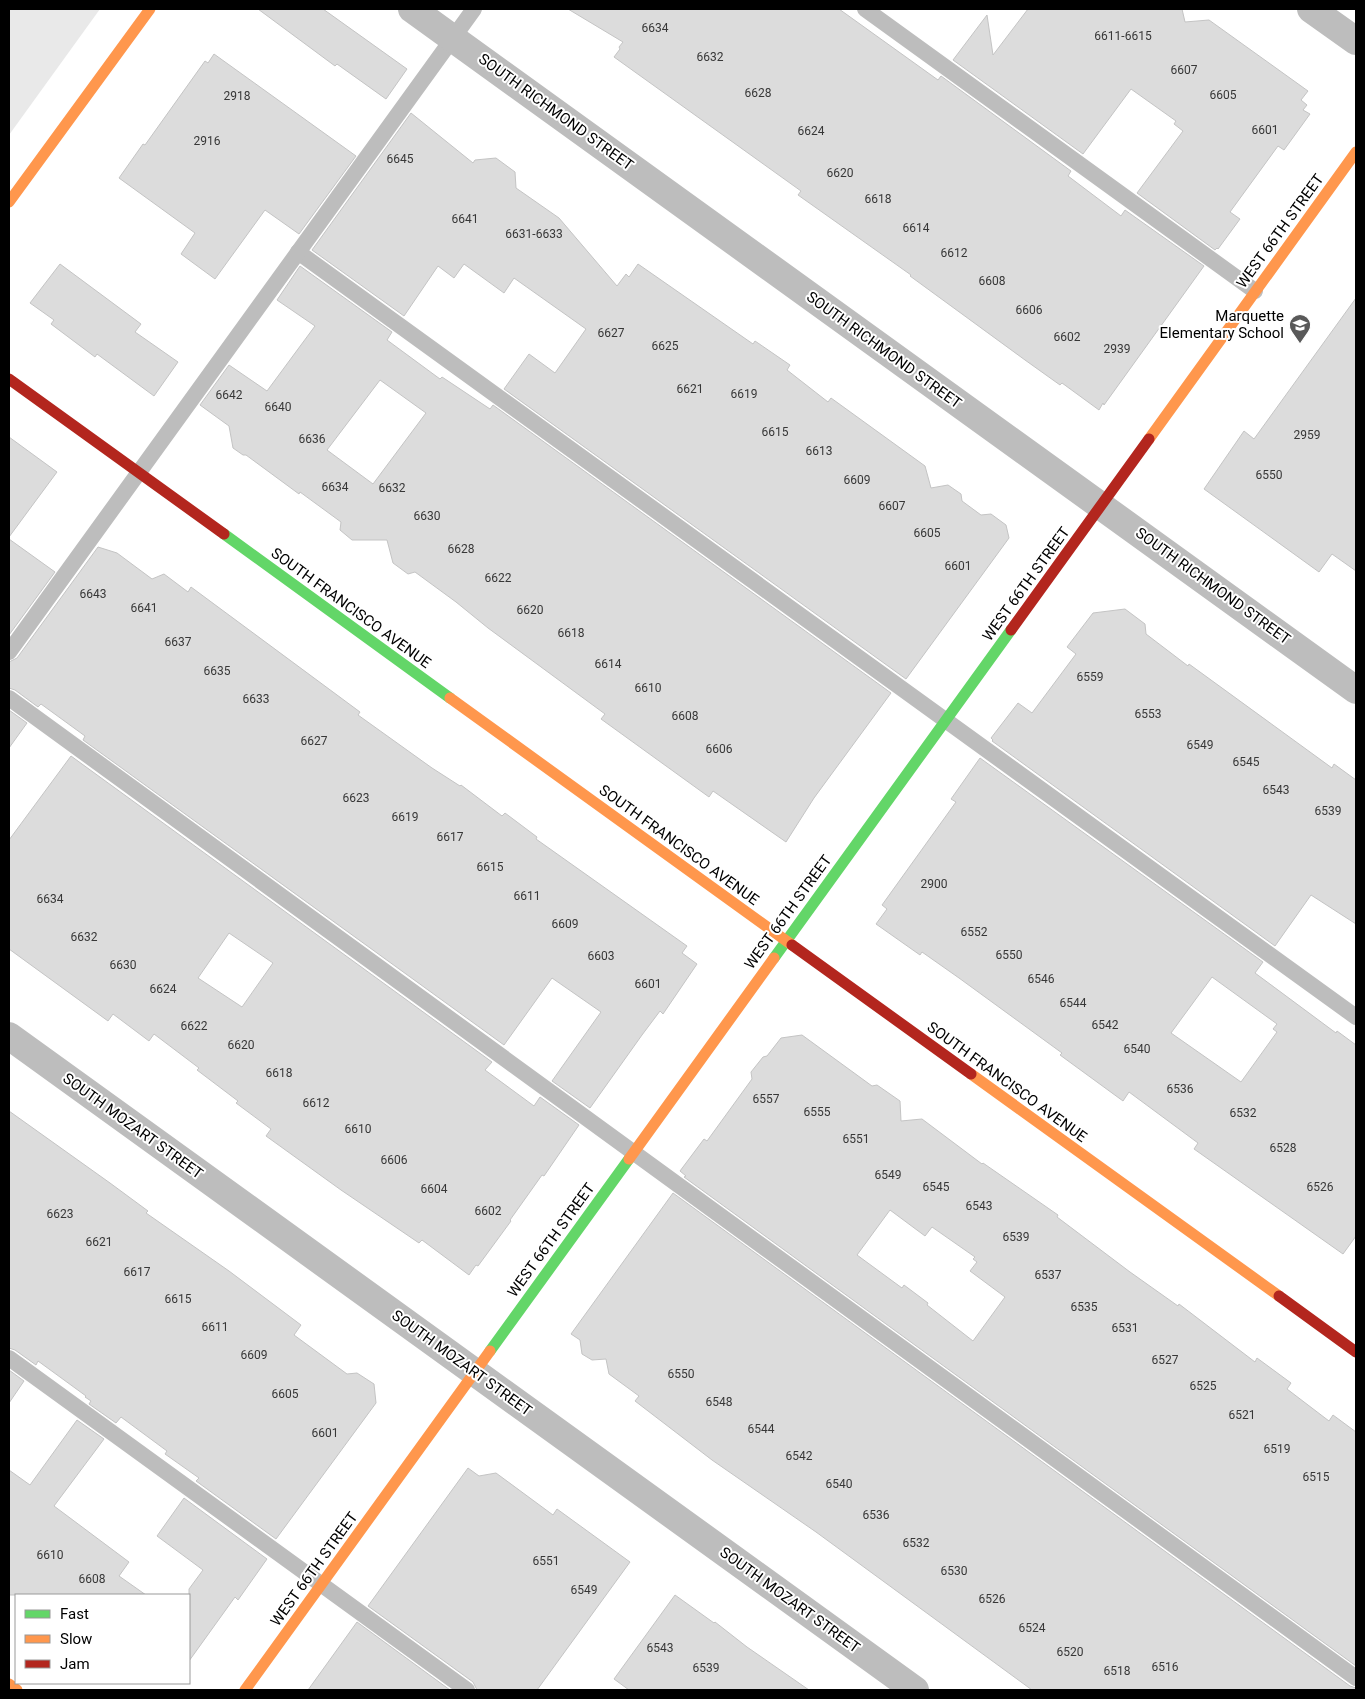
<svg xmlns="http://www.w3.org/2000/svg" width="1365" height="1699" font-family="Roboto,sans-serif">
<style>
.green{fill:#e9e9e9}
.building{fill:#dcdcdc;stroke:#c4c4c4;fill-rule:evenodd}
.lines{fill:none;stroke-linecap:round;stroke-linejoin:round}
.lane{stroke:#bdbdbd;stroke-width:16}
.street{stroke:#bdbdbd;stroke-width:28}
.fast{stroke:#63d668;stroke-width:11}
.slow{stroke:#ff974d;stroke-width:11}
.jam{stroke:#b3261e;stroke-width:11}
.labels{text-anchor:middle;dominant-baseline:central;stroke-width:4;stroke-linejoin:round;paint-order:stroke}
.number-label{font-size:12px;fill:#373737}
.street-label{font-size:15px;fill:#000;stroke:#fff}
.poi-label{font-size:15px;fill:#000;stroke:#fff;text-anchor:end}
</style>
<rect width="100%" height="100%" fill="#fff"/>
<path class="green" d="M9,9h91l-91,126z"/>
<g class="building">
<path d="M258,9h65l84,60 -21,30 -49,-35 -2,2z"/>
<path d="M568,9h271l99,71 3,-4 130,95 -3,5 53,40 4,-6 79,56 -100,139 -1,-2 -4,7 -37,-27 -2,2 -35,-25 -115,-84 1,-1 -113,-80 3,-4 -187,-134 6,-8 -1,-2 4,-5z"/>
<path d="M1028,9h154l3,13 24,-2 99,71 -7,9 6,5 -4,5 7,4 -26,36 -6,-4 -48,66 10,7 -22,30 -1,-1 -2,2 -78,-57 46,-62 -9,-7 2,-3 -45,-32 -48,65 -130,-94 34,-45 6,40z"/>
<path d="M214,54l142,102 -57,78 -34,-24 -50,69 -34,-25 14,-21 -76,-55 24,-34 2,1 60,-84 3,2z"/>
<path d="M411,113l62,50 2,-3 21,-2 19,14 1,16 43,30 58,68 9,-12 3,3 9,-13 115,80 2,-3 35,24 -3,5 41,32 3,-4 94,68 6,22 17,-3 13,9 1,7 19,14 10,-1 15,11 3,13 -103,141 -402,-290 25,-35 26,19 31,-44 -72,-51 -10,15 -40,-29 -10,14 -16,-12 -34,50 -92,-66z"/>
<path d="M60,264l81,60 -6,8 43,30 -24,34 -57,-42 -2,3 -44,-33 3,-4 -24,-17z"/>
<path d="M300,266l92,66 -5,8 53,39 2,-2 48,32 3,-4 398,288 -77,105 -28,44 -73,-51 -4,6 -108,-78 4,-5 -117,-86 -32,-26 -41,-30 -7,2 -15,-11 -6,-23h-35l-12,-10 1,-8 -41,-30 -1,2 -53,-39h-3l-10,-7 -4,-22 -29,-21 29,-40 38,26 48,-65 -38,-26zM380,380l46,33 -53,71 -46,-34z"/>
<path d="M1356,298v273l-24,-17 -13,18 -115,-83 40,-58 10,8z"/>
<path d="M9,437l48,35 -48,65z"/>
<path d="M9,539l46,33 -46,63z"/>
<path d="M98,547l19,6 35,26 12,-5 24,18 3,-5 169,125 -2,3 74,53 28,18 1,-1 41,31 3,-3 32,24 -1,2 151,107 -5,7 15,11 -34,50 -3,-3 -18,24 -52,73 -38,-27 49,-69 -49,-34 -48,67 -421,-305 2,-4 -44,-32 -3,3 -23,-17 -6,-2v-26l8,-4z"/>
<path d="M1125,609l20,15 1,10 42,32 1,-2 143,104 2,-4 22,16v144l-45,-29 -36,51 -283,-205 1,-1 -2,-2 27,-35 14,10 44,-59 -9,-7 26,-34z"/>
<path d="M9,710l18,13 -18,25z"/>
<path d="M71,756l421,306 -7,8 49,36 6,-9 39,28 -35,51 -2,-1 -32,45 1,1 -33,45 -2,-1 -7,10 -47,-35 -3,3 -78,-53 -75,-54 5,-7 -35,-26 2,-2 -41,-31 2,-2 -45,-34 -5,7 -36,-27 -5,7 -99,-72v-109zM229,933l44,30 -31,44 -44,-29z"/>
<path d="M980,758l283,204 -8,11 81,60 1,-2 19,14v191l-13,18 -149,-105 4,-6 -69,-51 -6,9 -63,-46 2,-2 -103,-75 -37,-26 -2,3 -44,-31 11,-15 -5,-4 74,-103 -5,-3zM1212,977l65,47 -4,5 4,3 -36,50 -70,-49z"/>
<path d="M802,1035l70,51 5,-1 23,16 1,20 21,-2 60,45 1,-1 75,52 -1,2 73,55 48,34 1,-2 76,58 2,-4 34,25 -4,6 42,32 4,-6 23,17v234l-672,-489 2,-1 -6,-5 24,-32 3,2 45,-62 -1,-7 12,-15 4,-1 14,-18zM890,1210l35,26 7,-9 43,30 -2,2 4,3 -7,9 35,26 -32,44 -46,-36 1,-2 -24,-18 -2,3 -45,-33z"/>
<path d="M9,1111l101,72 38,28 -2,2 83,58 72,54 -7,10 53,39 10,-1 17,11 2,19 -100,136 -80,-58 3,-3 -34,-24 2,-3 -46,-34 -5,6 -27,-19 2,-3 -6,-4 1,-1 -48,-35 -2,4 -21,-15 -6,-2z"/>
<path d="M673,1193l677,493 6,2v2h-324l-216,-158 -104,-72 -77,-59 4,-5 -30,-22 -3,-15 -14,1 -10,-6 -2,-14 -9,-6z"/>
<path d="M9,1370l15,11 -15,22z"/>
<path d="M77,1420l27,19 -50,67 75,56 -10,14 27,19h-137v-125l21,15z"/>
<path d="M468,1468l11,8 17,-3 57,42 4,-6 73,53 -93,128h-60l-4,-8 -105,-76z"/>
<path d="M184,1498l83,61 -29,41 -3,-3 -46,64v-72l14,-19 -46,-34z"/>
<path d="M675,1595l39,28 1,-1 32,25 62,43h-180l-15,-11z"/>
<path d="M357,1622l93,68h-142z"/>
</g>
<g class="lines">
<g class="lane">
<path d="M865,9l390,282"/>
<path d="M298,252l1058,765"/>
<path d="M9,652l465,-643"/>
<path d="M9,698l1347,980"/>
<path d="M9,1358l458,332"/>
</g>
<g class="street">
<path d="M412,9l944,681"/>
<path d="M1311,9l45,32"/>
<path d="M9,1036l906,654"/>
</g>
<g class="fast">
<path d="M224,534l226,164"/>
<path d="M774,958l237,-328"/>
<path d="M490,1351l139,-192"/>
</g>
<g class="slow">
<path d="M9,202l141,-193"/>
<path d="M1149,439l207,-287"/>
<path d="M450,698l342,247"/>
<path d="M971,1074l308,222"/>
<path d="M629,1159l145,-201"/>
<path d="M9,1684l8,6"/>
<path d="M245,1690l245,-339"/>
</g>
<g class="jam">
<path d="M9,379l215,155"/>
<path d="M1011,630l138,-191"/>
<path d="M792,945l179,129"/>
<path d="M1279,1296l77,56"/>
</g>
</g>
<defs>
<g id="school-pin" transform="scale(1.125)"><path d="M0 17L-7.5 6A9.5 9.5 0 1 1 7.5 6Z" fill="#595959" stroke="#fff"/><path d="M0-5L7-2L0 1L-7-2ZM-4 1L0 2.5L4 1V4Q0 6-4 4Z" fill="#fff"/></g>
</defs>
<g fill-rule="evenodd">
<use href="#school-pin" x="1300" y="325"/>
</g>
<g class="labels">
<g class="number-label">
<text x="655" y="28">6634</text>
<text x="1123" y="36">6611-6615</text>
<text x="710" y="57">6632</text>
<text x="1184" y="70">6607</text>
<text x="758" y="93">6628</text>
<text x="1223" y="95">6605</text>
<text x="237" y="96">2918</text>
<text x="1265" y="130">6601</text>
<text x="811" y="131">6624</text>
<text x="207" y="141">2916</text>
<text x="400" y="159">6645</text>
<text x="840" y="173">6620</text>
<text x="878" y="199">6618</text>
<text x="465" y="219">6641</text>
<text x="916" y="228">6614</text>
<text x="534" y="234">6631-6633</text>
<text x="954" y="253">6612</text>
<text x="992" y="281">6608</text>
<text x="1029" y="310">6606</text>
<text x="611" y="333">6627</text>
<text x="1067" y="337">6602</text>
<text x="665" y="346">6625</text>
<text x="1117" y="349">2939</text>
<text x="690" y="389">6621</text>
<text x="744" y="394">6619</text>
<text x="229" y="395">6642</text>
<text x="278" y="407">6640</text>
<text x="775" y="432">6615</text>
<text x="1307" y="435">2959</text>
<text x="312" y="439">6636</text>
<text x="819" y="451">6613</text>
<text x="1269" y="475">6550</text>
<text x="857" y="480">6609</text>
<text x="335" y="487">6634</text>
<text x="392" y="488">6632</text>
<text x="892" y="506">6607</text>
<text x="427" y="516">6630</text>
<text x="927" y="533">6605</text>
<text x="461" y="549">6628</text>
<text x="958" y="566">6601</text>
<text x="498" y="578">6622</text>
<text x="93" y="594">6643</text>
<text x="144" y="608">6641</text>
<text x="530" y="610">6620</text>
<text x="571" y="633">6618</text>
<text x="178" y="642">6637</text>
<text x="608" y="664">6614</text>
<text x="217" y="671">6635</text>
<text x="1090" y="677">6559</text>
<text x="648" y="688">6610</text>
<text x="256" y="699">6633</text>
<text x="1148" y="714">6553</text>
<text x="685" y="716">6608</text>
<text x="314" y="741">6627</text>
<text x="1200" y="745">6549</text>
<text x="719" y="749">6606</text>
<text x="1246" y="762">6545</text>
<text x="1276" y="790">6543</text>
<text x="356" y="798">6623</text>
<text x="1328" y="811">6539</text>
<text x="405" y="817">6619</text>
<text x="450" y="837">6617</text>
<text x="490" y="867">6615</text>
<text x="934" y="884">2900</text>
<text x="527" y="896">6611</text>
<text x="50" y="899">6634</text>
<text x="565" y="924">6609</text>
<text x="974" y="932">6552</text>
<text x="84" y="937">6632</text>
<text x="1009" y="955">6550</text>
<text x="601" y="956">6603</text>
<text x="123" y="965">6630</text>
<text x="1041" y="979">6546</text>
<text x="648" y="984">6601</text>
<text x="163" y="989">6624</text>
<text x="1073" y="1003">6544</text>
<text x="1105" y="1025">6542</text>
<text x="194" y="1026">6622</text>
<text x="241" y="1045">6620</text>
<text x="1137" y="1049">6540</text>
<text x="279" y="1073">6618</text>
<text x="1180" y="1089">6536</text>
<text x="766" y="1099">6557</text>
<text x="316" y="1103">6612</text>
<text x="817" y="1112">6555</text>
<text x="1243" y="1113">6532</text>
<text x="358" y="1129">6610</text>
<text x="856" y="1139">6551</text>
<text x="1283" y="1148">6528</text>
<text x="394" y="1160">6606</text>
<text x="888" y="1175">6549</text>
<text x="936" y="1187">6545</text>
<text x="1320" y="1187">6526</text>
<text x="434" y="1189">6604</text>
<text x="979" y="1206">6543</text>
<text x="488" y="1211">6602</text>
<text x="60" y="1214">6623</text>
<text x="1016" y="1237">6539</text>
<text x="99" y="1242">6621</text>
<text x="137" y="1272">6617</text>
<text x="1048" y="1275">6537</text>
<text x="178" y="1299">6615</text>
<text x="1084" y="1307">6535</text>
<text x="215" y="1327">6611</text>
<text x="1125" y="1328">6531</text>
<text x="254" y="1355">6609</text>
<text x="1165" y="1360">6527</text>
<text x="681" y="1374">6550</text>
<text x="1203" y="1386">6525</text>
<text x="285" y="1394">6605</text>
<text x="719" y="1402">6548</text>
<text x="1242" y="1415">6521</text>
<text x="761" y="1429">6544</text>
<text x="325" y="1433">6601</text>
<text x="1277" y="1449">6519</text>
<text x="799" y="1456">6542</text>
<text x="1316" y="1477">6515</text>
<text x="839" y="1484">6540</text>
<text x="876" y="1515">6536</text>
<text x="916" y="1543">6532</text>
<text x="50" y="1555">6610</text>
<text x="546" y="1561">6551</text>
<text x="954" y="1571">6530</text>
<text x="92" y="1579">6608</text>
<text x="584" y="1590">6549</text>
<text x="992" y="1599">6526</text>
<text x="1032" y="1628">6524</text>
<text x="660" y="1648">6543</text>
<text x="1070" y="1652">6520</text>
<text x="1165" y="1667">6516</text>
<text x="706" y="1668">6539</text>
<text x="1117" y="1671">6518</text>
</g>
<g class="street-label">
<text transform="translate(556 112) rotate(36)">SOUTH RICHMOND STREET</text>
<text transform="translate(1280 231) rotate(-54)">WEST 66TH STREET</text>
<text transform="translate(884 350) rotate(36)">SOUTH RICHMOND STREET</text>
<text transform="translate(1026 584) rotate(-54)">WEST 66TH STREET</text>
<text transform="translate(1213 586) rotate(36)">SOUTH RICHMOND STREET</text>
<text transform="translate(351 608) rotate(36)">SOUTH FRANCISCO AVENUE</text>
<text transform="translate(679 845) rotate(36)">SOUTH FRANCISCO AVENUE</text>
<text transform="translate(788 912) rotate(-54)">WEST 66TH STREET</text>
<text transform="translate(1007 1082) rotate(36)">SOUTH FRANCISCO AVENUE</text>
<text transform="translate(133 1126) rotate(36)">SOUTH MOZART STREET</text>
<text transform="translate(551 1240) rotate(-54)">WEST 66TH STREET</text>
<text transform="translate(462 1363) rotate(36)">SOUTH MOZART STREET</text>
<text transform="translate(314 1569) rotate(-54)">WEST 66TH STREET</text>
<text transform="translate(790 1600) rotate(36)">SOUTH MOZART STREET</text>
</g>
<g class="poi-label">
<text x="1284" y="316">Marquette<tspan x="1284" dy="17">Elementary School</tspan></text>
</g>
</g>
<rect width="1365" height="1699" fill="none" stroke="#000000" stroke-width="20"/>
<rect x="15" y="1594" width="175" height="90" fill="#ffffff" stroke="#999999"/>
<rect x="25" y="1610" width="25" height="8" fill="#63d668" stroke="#999999"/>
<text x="60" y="1619" font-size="15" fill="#000000">Fast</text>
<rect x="25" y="1635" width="25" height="8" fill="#ff974d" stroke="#999999"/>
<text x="60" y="1644" font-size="15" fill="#000000">Slow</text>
<rect x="25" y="1660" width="25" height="8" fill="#b3261e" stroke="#999999"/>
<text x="60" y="1669" font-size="15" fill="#000000">Jam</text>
</svg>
